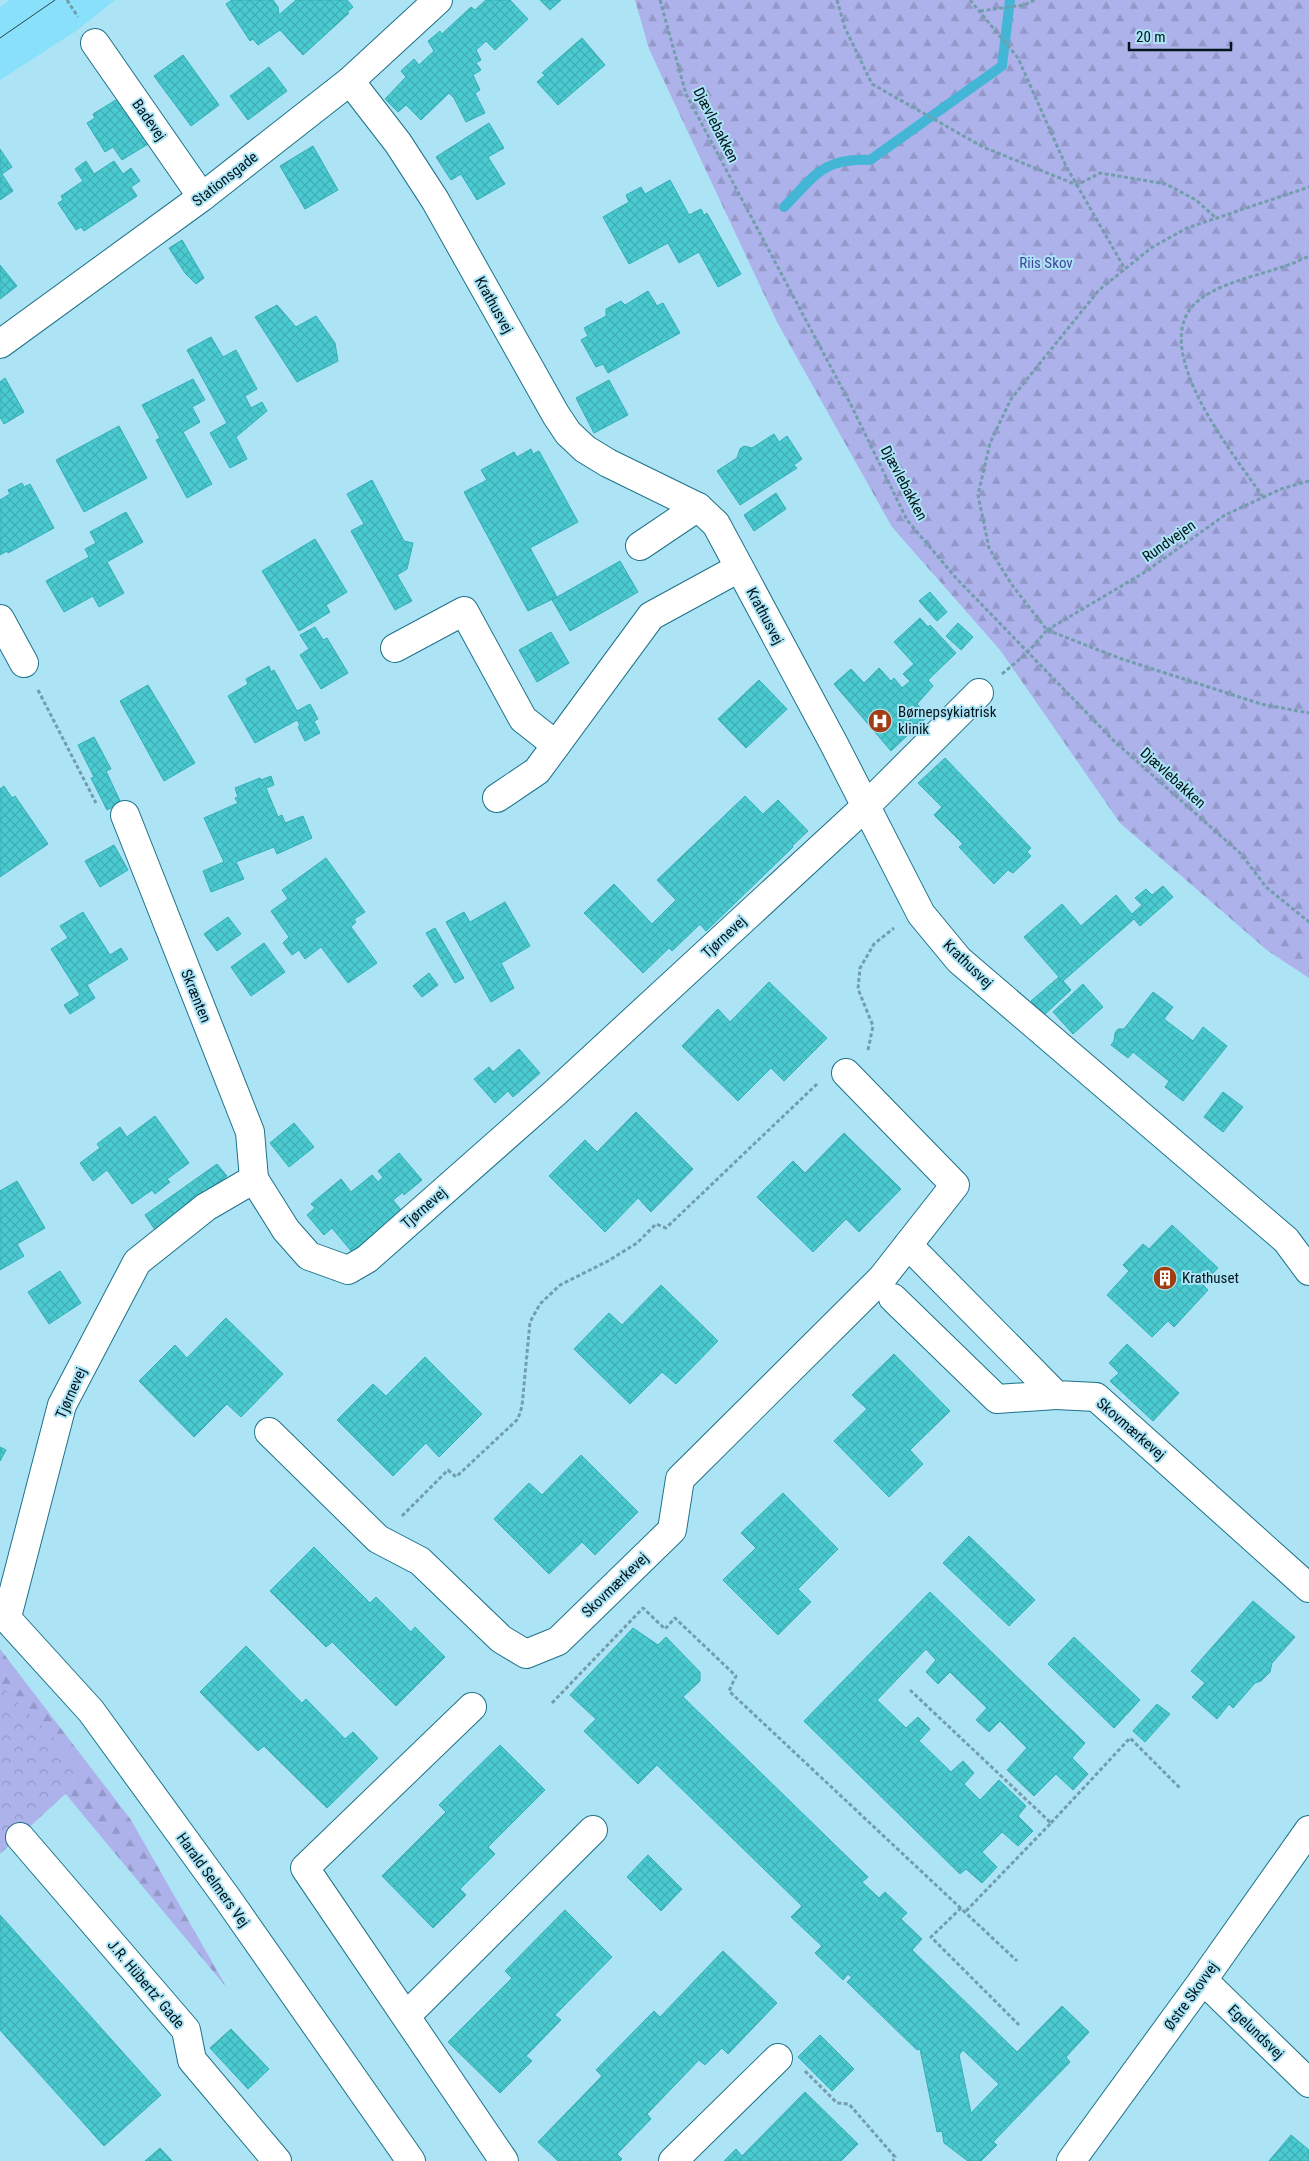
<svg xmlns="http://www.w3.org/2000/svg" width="1309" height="2161" font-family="'Roboto Condensed',sans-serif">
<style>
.built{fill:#89e0fa}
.forest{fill:url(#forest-firs)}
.park{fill:url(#park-crowns)}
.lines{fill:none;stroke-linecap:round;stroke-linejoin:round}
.stream{stroke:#43b6d6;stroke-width:10}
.building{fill:url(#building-cross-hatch);stroke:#34afb5;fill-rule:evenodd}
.minor-casing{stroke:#1e7288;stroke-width:30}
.path{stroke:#729eac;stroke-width:3;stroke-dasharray:4 2.5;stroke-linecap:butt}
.minor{stroke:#fff;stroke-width:28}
.tram{stroke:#29454e;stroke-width:1}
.labels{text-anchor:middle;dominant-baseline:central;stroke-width:4;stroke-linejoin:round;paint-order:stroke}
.street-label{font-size:15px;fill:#01151b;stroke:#ace4f6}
.park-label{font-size:15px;fill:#46439c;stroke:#ace4f6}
.poi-label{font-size:15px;fill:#01151b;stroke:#ace4f6;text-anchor:start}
</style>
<defs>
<pattern id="forest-firs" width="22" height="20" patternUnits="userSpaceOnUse" patternTransform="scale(1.25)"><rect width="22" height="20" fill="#adb2ea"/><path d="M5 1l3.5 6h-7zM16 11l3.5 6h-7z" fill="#9398c8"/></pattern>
<pattern id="park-crowns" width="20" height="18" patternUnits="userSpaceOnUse" patternTransform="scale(1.25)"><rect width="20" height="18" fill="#adb2ea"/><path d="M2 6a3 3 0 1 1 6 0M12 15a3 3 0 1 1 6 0" fill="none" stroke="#9398c8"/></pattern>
<pattern id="building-cross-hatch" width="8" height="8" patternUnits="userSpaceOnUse" patternTransform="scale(1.25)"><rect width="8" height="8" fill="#4acbd1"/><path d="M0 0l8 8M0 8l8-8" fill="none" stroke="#3fadb3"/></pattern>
</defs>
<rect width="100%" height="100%" fill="#ace4f6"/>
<path class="built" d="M10,0h105l-39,31 -76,49v-73z"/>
<g class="forest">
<path d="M635,0h674v978l-41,-27 -148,-128 -120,-173 -108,-123 -115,-205 -128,-273z"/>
<path d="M0,1649l131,171 96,168 -178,-214 -49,2z"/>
</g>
<path class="park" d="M0,1685l56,55 29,36 -85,78z"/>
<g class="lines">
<path class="stream" d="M784,207c31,-31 38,-49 86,-47l132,-94 8,-66"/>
</g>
<g class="building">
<path d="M232,0h41l5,7 1,8 17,-15h51l6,7 -6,5 2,1 -46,42 -23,-25 -22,15 -5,-6 -3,2 -24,-37z"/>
<path d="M486,0h24l18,19 -33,31 -9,-9 -10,9 5,10 -5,3 5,7 -8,5 7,15 -5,3 10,20 -19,9 -12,-24 -5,-5 -28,27 -15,-15 -8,7 -13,-13 21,-22 -5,-6 13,-12 5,6 15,-14 -6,-10 12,-10 2,3 29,-27 4,3z"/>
<path d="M540,0h21l-11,10z"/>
<path d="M582,38l23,27 -47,40 -21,-23 8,-7 -3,-2z"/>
<path d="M183,55l36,50 -28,21 -37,-50z"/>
<path d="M269,67l18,24 -39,29 -18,-24z"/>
<path d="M119,98l29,46 -26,16 -9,-13 -8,5 -18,-29 8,-5 -2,-4z"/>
<path d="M489,123l15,25 -16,9 17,27 -28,16 -16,-26 -10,6 -15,-23z"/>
<path d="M313,146l25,44 -33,19 -25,-43z"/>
<path d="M0,149l12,18 -10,7 11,17 -13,9z"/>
<path d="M86,161l8,13 20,-13 9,13 8,-6 9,13 -9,6 6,9 -53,35 -3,-4 -5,3 -18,-27 5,-3 -2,-4 22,-15 -8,-12z"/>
<path d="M670,180l19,35 12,-6 3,6 3,-2 34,61 -23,13 -19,-35 -20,11 -11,-20 -39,21 -26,-47 26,-15 -3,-7 15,-8 4,7z"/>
<path d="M182,240l22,38 -8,6 -11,-11 -16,-25z"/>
<path d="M0,265l17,21 -17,13z"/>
<path d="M648,291l9,15 6,-3 17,30 -72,40 -5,-9 -7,3 -15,-27 7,-4 -4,-8 22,-12v-7l15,-8 4,4z"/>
<path d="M277,305l19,22 20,-11 19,27 3,18 -41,21 -42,-65z"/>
<path d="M211,337l12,20 13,-7 21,39 -12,7 6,12 11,-6 5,9 -31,26 11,22 -17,9 -20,-35 17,-10 -40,-73z"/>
<path d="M5,378l19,34 -20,12 -4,-7v-35z"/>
<path d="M193,379l12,21 -13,7 8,15 -17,10 29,52 -25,14 -31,-58 4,-2 -18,-33z"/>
<path d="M609,380l19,35 -34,18 -18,-35z"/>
<path d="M119,426l28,52 -63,34 -28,-52z"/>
<path d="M774,434l5,8 8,-6 15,23 -8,6 3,3 -57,37 -23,-34 20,-13 3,-9 4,-3 8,2z"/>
<path d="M531,449l2,5 6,-3 39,71 -48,26 27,49 -29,14 -64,-119 23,-12 -6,-10 33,-18 3,5z"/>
<path d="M372,480l32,61 9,2 -6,26 -10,6 15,26 -17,9 -44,-79 13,-7 -17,-30z"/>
<path d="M22,483l2,4 6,-3 24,44 -46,25 -1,-2 -7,4v-55l10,-6 -2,-4z"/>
<path d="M776,493l10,16 -32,22 -10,-16z"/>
<path d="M126,512l17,30 -36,20 17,31 -25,14 -6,-11 -29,16 -18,-31 43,-24 -4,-8 11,-6 -6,-11z"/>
<path d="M315,539l32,53 -21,13 4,7 -31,19 -37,-60z"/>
<path d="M620,561l18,31 -68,39 -18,-31z"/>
<path d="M930,592l17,20 -10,9 -18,-20z"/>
<path d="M920,618l8,9 2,-2 26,28 -28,27 5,6 -16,18 11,12 -37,35 -57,-67 17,-15 13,14 15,-15 12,13 3,-3 8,10 8,-7 -7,-7 11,-10 -20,-22z"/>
<path d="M958,623l15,14 -12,13 -15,-14z"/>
<path d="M315,627l8,13 4,-2 21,35 -27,16 -21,-34 9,-6 -9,-14z"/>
<path d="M551,632l18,31 -32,19 -18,-32z"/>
<path d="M269,666l2,6 3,-2 23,41 13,-7 8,15 -4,2 6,12 -15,8 -7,-14 2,-2 -3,-5 -42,23 -27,-47 20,-12 -2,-5z"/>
<path d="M759,680l28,29 -41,39 -28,-29z"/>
<path d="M148,685l47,78 -31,18 -44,-80z"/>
<path d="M94,737l17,32 -5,2 15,32 -14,7 -16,-32 3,-1 -16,-32z"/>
<path d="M945,758l86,90 -4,4 4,4 -18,17 -5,-3 -14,14 -35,-37 4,-3 -29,-29 8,-8 -24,-24z"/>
<path d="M271,776l3,9 -8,3 12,29 4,-2 3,8 18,-7 9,22 -35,16 -3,-7 -38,15 8,17 -33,13 -8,-21 21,-9 -20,-44 34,-15 -3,-5 3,-1 -3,-9 25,-10 1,2z"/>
<path d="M4,786l8,12 3,-2 33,48 -48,33v-88z"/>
<path d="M745,796l18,18 15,-14 30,31 -16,15 1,1 -87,84 -6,-7 -28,27 -3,-3 -26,25 -59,-60 30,-29 38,40 24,-24 -19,-20z"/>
<path d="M114,845l14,25 -28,17 -15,-26z"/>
<path d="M326,858l39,54 -11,7 2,3 -5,5 26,36 -29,20 -27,-36 -16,12 -6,-9 -7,5 -9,-12 6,-6 -18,-26 17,-12 -6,-9z"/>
<path d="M1163,886l10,11 -33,29 -6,-7 -71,62 8,9 -28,26 -12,-15 28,-24 -35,-40 38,-33 19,22 35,-31 16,19 10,-9 -7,-7 11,-9 6,6z"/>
<path d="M505,902l25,44 -29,17 13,25 -23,14 -45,-80 18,-10 6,10z"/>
<path d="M83,912l27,43 11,-7 7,11 -41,26 8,13 -25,16 -6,-9 16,-10 -29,-46 17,-11 -8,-12z"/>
<path d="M228,917l13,17 -24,17 -13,-17z"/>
<path d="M435,928l29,50 -9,5 -29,-50z"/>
<path d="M264,943l21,29 -34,24 -20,-29z"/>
<path d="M429,973l9,12 -16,12 -9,-11z"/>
<path d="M769,982l58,56 -43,43 -13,-13 -33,33 -56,-55 36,-37 12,13z"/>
<path d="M1083,984l20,23 -30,27 -20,-22z"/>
<path d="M1153,992l20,15 -9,12 29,22 10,-14 24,19 -44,55 -18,-14 4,-6 -36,-29 -5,6 -17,-13 3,-4 1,-8 3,-4h6z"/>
<path d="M519,1049l21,24 -27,24 -5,-6 -13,12 -21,-24 15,-12 4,5z"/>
<path d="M1223,1092l20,15 -20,25 -19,-15z"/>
<path d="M636,1112l57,57 -42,43 -13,-14 -33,34 -56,-56 36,-36 12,12z"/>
<path d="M155,1116l34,47 -22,16 3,3 -15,12 -3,-4 -20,14 -25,-34 -14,11 -13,-18 20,-15 -3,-4 23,-17 7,10z"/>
<path d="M294,1123l20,24 -25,20 -19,-24z"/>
<path d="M844,1133l57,56 -42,43 -13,-13 -33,33 -56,-55 36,-36 12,12z"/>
<path d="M399,1153l23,27 -18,15 -1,-3 -10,8 8,10 -49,42 -20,-24 -8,7 -17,-20 8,-7 -4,-4 30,-25 10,13 21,-17 6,7 5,-5 -5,-6z"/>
<path d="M217,1164l10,12 -70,57 -12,-18z"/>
<path d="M17,1181l28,47 -28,16 7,12 -24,14v-79z"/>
<path d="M1172,1225l46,43 -16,16 6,6 -34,37 -6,-6 -16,16 -45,-42 22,-24 -6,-6 20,-21 6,5z"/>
<path d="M60,1271l21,32 -32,21 -21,-32z"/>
<path d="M661,1285l57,56 -42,43 -14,-12 -32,32 -56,-55 35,-36 13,12z"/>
<path d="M226,1318l57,56 -42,43 -14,-13 -33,33 -55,-56 36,-36 12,13z"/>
<path d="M1127,1344l52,49 -26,28 -43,-40 9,-8 -10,-10z"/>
<path d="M894,1354l56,57 -40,39 13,14 -34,33 -55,-56 33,-32 -15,-14z"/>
<path d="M425,1357l57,57 -43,43 -13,-14 -33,33 -56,-56 36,-36 13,12z"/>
<path d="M0,1447l6,3 -6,11z"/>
<path d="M581,1455l57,57 -43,43 -13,-13 -33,32 -55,-55 35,-36 13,12z"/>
<path d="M783,1493l55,56 -40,40 13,13 -33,33 -55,-55 33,-32 -15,-15z"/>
<path d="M969,1536l66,64 -26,26 -66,-63z"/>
<path d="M314,1547l56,56 6,-6 35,35 4,-5 30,30 -49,49 -64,-64 -6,5 -56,-56z"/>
<path d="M930,1592l155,151 -13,15 16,16 -15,16 -17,-16 -22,22 -27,-26 20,-22 -27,-27 -11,11 -13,-12 11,-12 -37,-36 -12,12 -12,-12 10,-12 -10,-11 -49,51 29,28 12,-11 12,12 -11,12 32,31 12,-11 11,12 -10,11 16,16 19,-20 27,26 -8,10 15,15 -15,15 -16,-14 -20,20 15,15 -15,16 -16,-14 -6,5 -156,-153z"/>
<path d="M1253,1601l42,36 -23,26 -2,9 -9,9 -6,2 -22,25 -4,-4 -12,15 -25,-22 13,-14 -14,-12z"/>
<path d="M633,1628l25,17 8,-8 34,35v9l-17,16 185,180 -6,5 17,16 6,-6 22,21 -6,6 21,20 -10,11 105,102 45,-46 27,26 -23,25 4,5 -77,80 4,3 -16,16h-13l-24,-18 -2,-12 -5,1 -17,-83 -3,1 -70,-68 5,-5 -4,-3 -5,6 -28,-27 7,-7 -31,-29 11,-11 -145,-141 -19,19 -54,-53 12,-12 -26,-24zM963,2050l36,34 -28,29 -12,-58z"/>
<path d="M1074,1637l66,63 -26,28 -66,-64z"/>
<path d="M246,1646l56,57 4,-4 39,40 8,-7 25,26 -51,50 -63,-62 -6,5 -58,-59z"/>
<path d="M1157,1704l13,10 -25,28 -12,-11z"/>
<path d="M500,1745l45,45 -57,57 7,7 -35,35 6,6 -33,33 -51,-52 64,-64 -7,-7z"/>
<path d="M648,1855l34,34 -21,22 -34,-34z"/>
<path d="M565,1910l47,47 -57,58 6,5 -35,36 6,5 -32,32 -52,-51 64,-64 -7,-7z"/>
<path d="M0,1915l161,180 -57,51 -104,-116z"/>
<path d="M723,1951l54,52 -49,51 -6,-6 -17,17 -6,-5 -52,54 4,5 -34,35 5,5 -2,2h-62l-20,-19 64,-66 -6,-6 58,-59 6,6z"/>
<path d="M231,2029l38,40 -21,20 -38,-41z"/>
<path d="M820,2035l34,34 -22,22 -34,-34z"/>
<path d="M805,2092l53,52 -17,17h-117l12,-12 6,7z"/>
<path d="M1291,2135l18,15v11h-40z"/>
<path d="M160,2148l12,13h-27z"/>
</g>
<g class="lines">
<g class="minor-casing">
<g id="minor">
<path d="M95,43l107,154"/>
<path d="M350,81l48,62 37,57 121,215 12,18 17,16 23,14 90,44 18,17 118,220 87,170 38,46 327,280 23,31"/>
<path d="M0,344l202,-147 148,-116 88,-81"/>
<path d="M640,546l58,-39"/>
<path d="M0,619l24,44"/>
<path d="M395,648l69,-37 59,108 33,26"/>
<path d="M497,798l40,-27 114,-155 88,-48"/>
<path d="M125,815l125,317 4,47"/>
<path d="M908,1245l148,150 40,2 213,191"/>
<path d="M893,1298l104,101 59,-4"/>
<path d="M269,1432l109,107 42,22 81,78 25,15 32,-13 114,-111 8,-51 202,-201 73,-93 -109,-112"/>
<path d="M0,1611l91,100 136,187 184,263"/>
<path d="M7,1617l55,-212 75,-143 69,-55 48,-28 32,51 23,26 39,14 19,-11 189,-167 309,-285 114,-114"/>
<path d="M472,1707l-167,161 199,293"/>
<path d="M20,1837l166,193 6,30 85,101"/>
<path d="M1203,1980l106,103"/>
<path d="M406,2016l187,-186"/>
<path d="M673,2161l105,-103"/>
<path d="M1071,2161l132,-181 106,-150"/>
</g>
</g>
<g class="path">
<path d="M67,0l11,17"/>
<path d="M660,0l26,94 166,313 55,113 49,58 157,162 128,114 25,33 43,35"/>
<path d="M837,0l8,28 27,56 111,63 94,38 23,-12 66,11 30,16 20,18"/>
<path d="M970,0l48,58 48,108 59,103"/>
<path d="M980,11l44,-6 11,-5"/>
<path d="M1263,497c-28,-41 -120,-153 -64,-197 28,-22 78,-27 110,-44"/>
<path d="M1047,630l98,-58 80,-57 56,-26 28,-8"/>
<path d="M1047,630l72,28 142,46 48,9"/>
<path d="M1002,674l25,-21 20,-23 -35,-45 -23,-37 -11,-53 12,-52 21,-44 88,-109 52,-42 36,-20 122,-41"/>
<path d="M38,690l58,113"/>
<path d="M868,1050l5,-24 -15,-37 2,-21 14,-24 20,-16"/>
<path d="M402,1516l46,-46 8,7 62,-58 4,-13 8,-84 10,-18 20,-19 48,-24 29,-18 19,-19 10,4 151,-144"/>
<path d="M910,1690l141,133 -86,89"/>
<path d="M552,1703l91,-95 22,21 10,-11 61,58 -7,15 288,270"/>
<path d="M1051,1823l79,-85 51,51"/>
<path d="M961,1908l-30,29 88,88"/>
<path d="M805,2071l32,32 12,1 46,53 -2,4"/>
</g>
<use href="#minor" class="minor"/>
<path class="tram" d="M0,38l55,-38"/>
</g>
<defs>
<g id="hospital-disc" transform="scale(1.25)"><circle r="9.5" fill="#a23d13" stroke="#ace4f6"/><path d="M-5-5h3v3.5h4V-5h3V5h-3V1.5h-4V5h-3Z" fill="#fff"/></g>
<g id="building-disc" transform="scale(1.25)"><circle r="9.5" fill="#a23d13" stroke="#ace4f6"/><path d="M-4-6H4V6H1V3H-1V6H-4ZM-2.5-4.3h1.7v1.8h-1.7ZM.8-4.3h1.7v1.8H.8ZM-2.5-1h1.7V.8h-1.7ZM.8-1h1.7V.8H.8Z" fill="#fff"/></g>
</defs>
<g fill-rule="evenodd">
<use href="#hospital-disc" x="880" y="721"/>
<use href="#building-disc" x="1165" y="1278"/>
</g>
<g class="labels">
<g class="street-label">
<text transform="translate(149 120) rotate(55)">Badevej</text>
<text transform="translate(716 125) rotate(63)">Djævlebakken</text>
<text transform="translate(225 179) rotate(-38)">Stationsgade</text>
<text transform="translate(494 305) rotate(61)">Krathusvej</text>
<text transform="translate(904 483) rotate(62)">Djævlebakken</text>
<text transform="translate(1169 541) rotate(-35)">Rundvejen</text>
<text transform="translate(765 616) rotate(62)">Krathusvej</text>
<text transform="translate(1173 778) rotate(42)">Djævlebakken</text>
<text transform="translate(724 937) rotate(-43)">Tjørnevej</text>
<text transform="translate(968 964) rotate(44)">Krathusvej</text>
<text transform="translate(196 996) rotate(68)">Skrænten</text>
<text transform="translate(424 1208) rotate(-41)">Tjørnevej</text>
<text transform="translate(71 1393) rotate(-66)">Tjørnevej</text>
<text transform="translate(1131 1429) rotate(41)">Skovmærkevej</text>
<text transform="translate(615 1585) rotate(-44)">Skovmærkevej</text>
<text transform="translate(213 1880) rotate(54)">Harald Selmers Vej</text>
<text transform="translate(146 1984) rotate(50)">J.R. Hübertz' Gade</text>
<text transform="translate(1191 1996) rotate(-54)">Østre Skovvej</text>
<text transform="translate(1256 2032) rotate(44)">Egelundsvej</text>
</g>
<g class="park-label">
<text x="1046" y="263">Riis Skov</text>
</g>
<g class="poi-label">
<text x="898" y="712">Børnepsykiatrisk<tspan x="898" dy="17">klinik</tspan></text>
<text x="1182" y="1278">Krathuset</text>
</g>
</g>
<path d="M1129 42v8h102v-8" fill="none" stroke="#01151b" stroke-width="2.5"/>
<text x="1136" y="42" font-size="15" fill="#01151b" stroke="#ace4f6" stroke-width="4" paint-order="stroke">20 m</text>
</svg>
